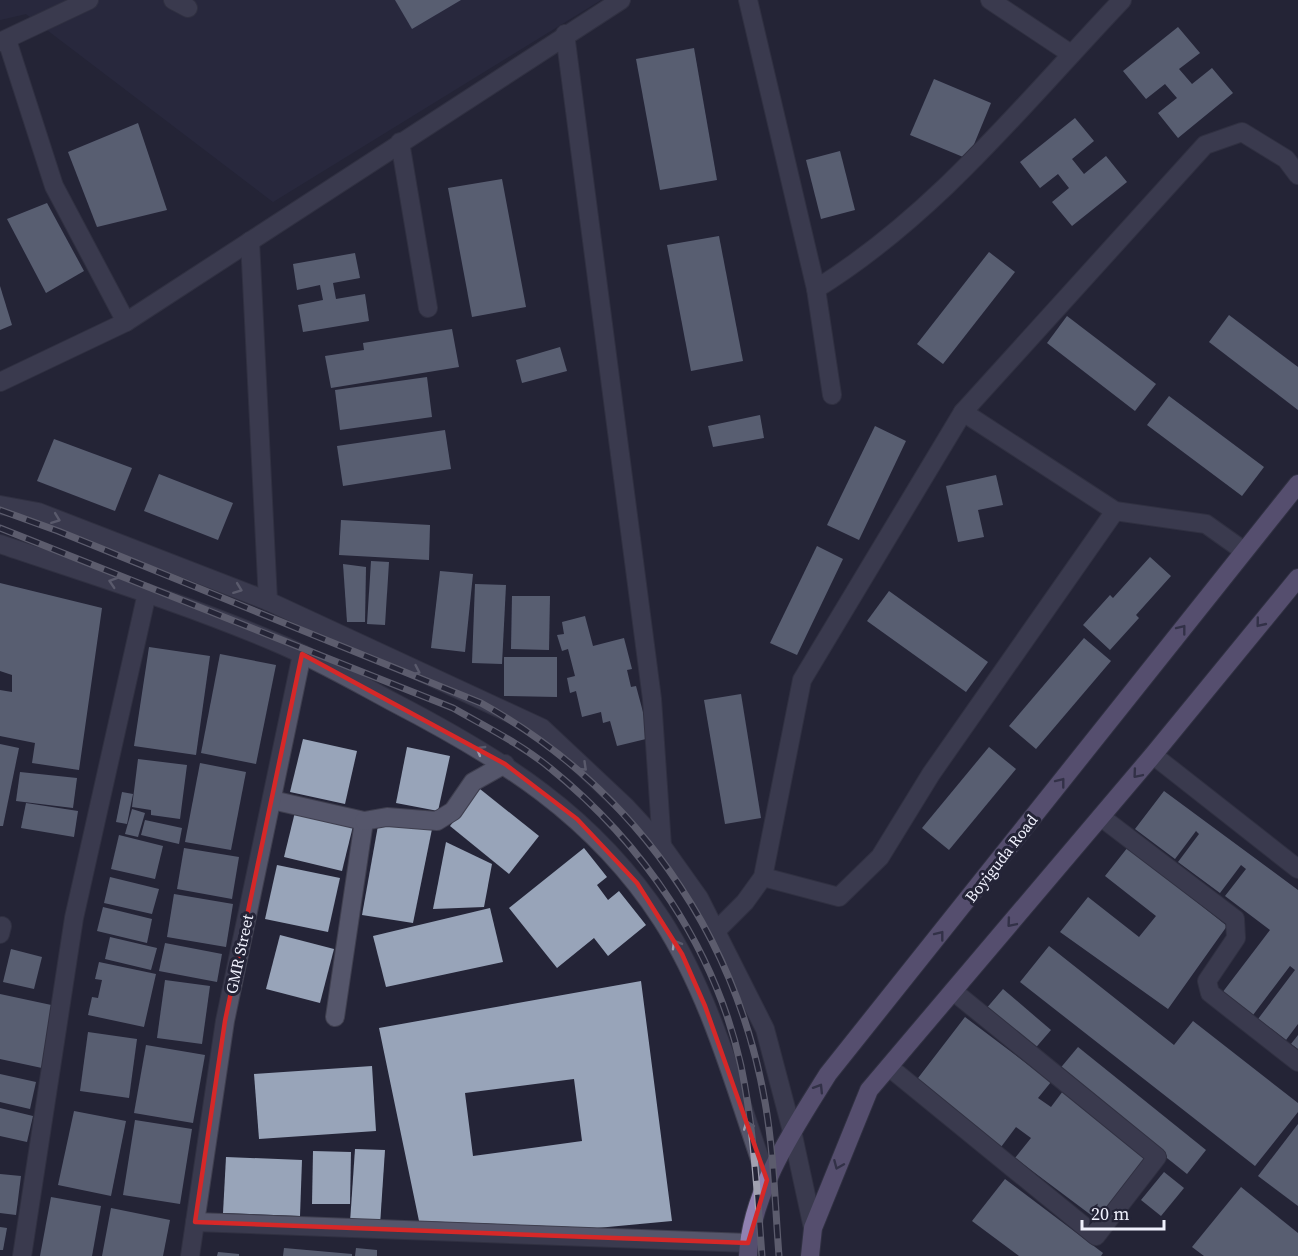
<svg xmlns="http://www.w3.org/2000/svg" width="1298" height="1256" font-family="'Source Serif 4',serif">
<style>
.built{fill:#2d2e46}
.building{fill:#98a4b9;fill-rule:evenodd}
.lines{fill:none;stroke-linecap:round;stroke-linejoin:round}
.minor-casing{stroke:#3f3f4f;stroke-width:20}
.major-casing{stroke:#3f3f4f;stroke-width:20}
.minor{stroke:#55566b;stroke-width:18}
.major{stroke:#9081b1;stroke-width:18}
.rail-casing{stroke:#a1a1b0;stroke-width:7}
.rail{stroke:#242437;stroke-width:4.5;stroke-dasharray:14;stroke-linecap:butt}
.oneway{stroke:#9b9cad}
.oneway2{stroke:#44405c}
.marked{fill:none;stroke:#d62828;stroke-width:4.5;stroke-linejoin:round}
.labels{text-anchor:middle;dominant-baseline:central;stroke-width:6;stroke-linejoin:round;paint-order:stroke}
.street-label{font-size:16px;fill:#f0f1fd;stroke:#242437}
</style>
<rect width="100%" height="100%" fill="#242437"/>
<path class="built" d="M0,0h601l-328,202 -247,-188 -26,6z"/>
<g class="building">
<path d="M395,0h66l-49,29z"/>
<path d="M1178,27l22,26 -21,16 13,15 20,-16 21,25 -55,45 -20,-25 19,-15 -12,-14 -19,15 -23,-28z"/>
<path d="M694,48l23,132 -57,10 -24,-131z"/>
<path d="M934,79l57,24 -23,56 -58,-24z"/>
<path d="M1075,118l19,23 -22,18 12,15 22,-18 21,26 -55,44 -20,-24 17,-14 -11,-14 -18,14 -20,-26z"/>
<path d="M138,123l29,87 -70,17 -29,-75z"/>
<path d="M840,151l15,59 -34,9 -15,-59z"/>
<path d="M502,179l24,128 -54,10 -24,-129z"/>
<path d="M47,203l37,68 -38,22 -39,-74z"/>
<path d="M719,236l24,125 -52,10 -24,-126z"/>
<path d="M989,252l26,20 -72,92 -26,-20z"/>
<path d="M355,253l5,25 -27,5 3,16 29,-5 4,27 -66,11 -5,-27 25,-5 -3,-15 -23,5 -4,-26z"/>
<path d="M0,286l12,39 -12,5z"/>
<path d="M1229,315l69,52v43l-89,-68z"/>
<path d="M1067,316l89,68 -21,27 -88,-68z"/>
<path d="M452,329l7,38 -128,21 -6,-32 39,-6 -1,-7z"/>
<path d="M560,347l7,24 -45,12 -6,-23z"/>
<path d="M427,377l5,40 -92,13 -5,-40z"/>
<path d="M1169,396l95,71 -22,29 -95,-71z"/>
<path d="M760,415l4,23 -51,9 -5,-21z"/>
<path d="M875,426l31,15 -47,99 -32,-15z"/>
<path d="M445,430l6,39 -108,17 -6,-40z"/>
<path d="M54,439l78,29 -17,43 -78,-30z"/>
<path d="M159,474l74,29 -15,37 -74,-29z"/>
<path d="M996,475l7,30 -25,5 6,27 -26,5 -12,-56z"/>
<path d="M341,520l89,5 -1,35 -90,-5z"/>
<path d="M817,546l26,13 -46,96 -27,-12z"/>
<path d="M1150,557l21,19 -35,39 3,3 -29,32 -27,-25 27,-30 3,3z"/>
<path d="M371,561l18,1 -4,63 -18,-1z"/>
<path d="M343,564l23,3 -1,55h-18z"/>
<path d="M440,571l33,3 -8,78 -34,-4z"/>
<path d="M0,583l102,25 -23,162 -47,-7 3,-20 -35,-7v-46l12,2v-17l-12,-4z"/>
<path d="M475,584l31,1 -4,79 -30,-1z"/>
<path d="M889,591l99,71 -22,30 -99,-71z"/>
<path d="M512,596h38l-1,54 -38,-1z"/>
<path d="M585,616l8,30 31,-8 8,31 -5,1 4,17 5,-1 14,52 -33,8 -7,-25 -7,2 -2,-11 -19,5 -6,-26 -6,2 -3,-15 8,-2 -7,-27 -6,2 -5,-16 7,-1 -2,-12z"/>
<path d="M1084,638l27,23 -75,88 -27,-23z"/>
<path d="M149,647l61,9 -14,99 -62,-9z"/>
<path d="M220,654l56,11 -20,99 -55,-11z"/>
<path d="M504,657h53v40l-53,-1z"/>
<path d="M741,694l20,124 -36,6 -21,-124z"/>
<path d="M303,739l54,12 -12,53 -55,-12z"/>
<path d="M0,744l19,4 -16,78h-3z"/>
<path d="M407,747l43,9 -12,55 -42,-8z"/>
<path d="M989,747l27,22 -67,81 -27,-22z"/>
<path d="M138,759l49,6 -7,54 -29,-4v-5l-19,-3z"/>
<path d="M200,763l46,9 -15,78 -46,-8z"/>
<path d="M20,772l57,6 -4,30 -57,-7z"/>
<path d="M480,789l59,47 -30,38 -59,-48z"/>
<path d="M1164,791l134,99v134l-12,16 -28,-21 37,-49 -5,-4 -37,49 -31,-22 48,-63 -45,-34 21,-27 -5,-4 -21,28 -42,-31 21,-28 -3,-3 -21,28 -40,-30z"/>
<path d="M122,792l11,2 -6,30 -11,-2z"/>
<path d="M26,803l52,8 -4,26 -53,-9z"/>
<path d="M132,809l13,4 -7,24 -13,-3z"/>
<path d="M295,812l58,14 -11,45 -58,-14z"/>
<path d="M145,820l37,8 -3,16 -38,-9z"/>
<path d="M379,820l53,9 -19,94 -51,-8z"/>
<path d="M119,835l44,11 -8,33 -44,-10z"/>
<path d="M446,842l46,22 -8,43 -51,2z"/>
<path d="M1128,847l99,79 -59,83 -108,-77 28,-35 51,40 17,-21 -51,-40z"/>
<path d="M184,848l55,9 -7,42 -55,-10z"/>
<path d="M584,848l23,29 -10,8 11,15 11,-9 27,34 -38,31 -14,-18 -37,30 -48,-60z"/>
<path d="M277,865l63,13 -12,54 -63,-13z"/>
<path d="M110,877l49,12 -7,25 -48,-11z"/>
<path d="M174,894l59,10 -7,43 -59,-10z"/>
<path d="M103,907l49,12 -5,24 -50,-12z"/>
<path d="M490,908l13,54 -117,25 -13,-51z"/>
<path d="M280,935l54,14 -14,54 -54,-14z"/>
<path d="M110,937l47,11 -6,22 -46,-11z"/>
<path d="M165,943l57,11 -5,28 -58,-11z"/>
<path d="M1049,946l125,99 19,-24 105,82v9l-43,54 -235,-184z"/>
<path d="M11,949l31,8 -8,32 -31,-7z"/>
<path d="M99,962l57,12 -12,53 -56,-12 4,-18 6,1 4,-18 -7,-1z"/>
<path d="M165,980l45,6 -8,58 -45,-6z"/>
<path d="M641,981l31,240 -75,7 -178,-7 -40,-193zM574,1079l8,62 -109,15 -8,-63z"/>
<path d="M1003,989l48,41 -19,22 -47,-42z"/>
<path d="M0,994l56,12 -14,62 -42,-9z"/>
<path d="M965,1017l86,65 -13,16 13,9 12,-16 85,65 -49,65 -84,-63 16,-20 -15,-11 -15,20 -86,-65z"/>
<path d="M88,1032l49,7 -8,59 -49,-7z"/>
<path d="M1298,1035v14l-7,-5z"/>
<path d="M146,1045l59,10 -12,68 -59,-10z"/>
<path d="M1078,1047l128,103 -19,24 -129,-103z"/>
<path d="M372,1066l4,65 -117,8 -5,-65z"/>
<path d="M0,1074l36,8 -6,27 -30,-7z"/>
<path d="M0,1108l33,8 -6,26 -27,-6z"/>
<path d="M74,1111l52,10 -15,75 -53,-11z"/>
<path d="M135,1120l57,9 -12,75 -57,-9z"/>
<path d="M1298,1124v82l-40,-30z"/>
<path d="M355,1149l30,1 -5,75 -30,-3z"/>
<path d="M313,1151l38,1 -1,52h-38z"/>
<path d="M226,1157l76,3 -2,56 -77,-3z"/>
<path d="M1164,1172l20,16 -23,28 -20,-16z"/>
<path d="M0,1174l21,2 -5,39 -16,-2z"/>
<path d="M1005,1179l98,74 -2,3h-82l-47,-35z"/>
<path d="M1241,1187l57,46v23h-94l-12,-9z"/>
<path d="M51,1197l50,9 -9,50h-52z"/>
<path d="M111,1208l59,12 -7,36h-61z"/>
<path d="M0,1227l7,1 -4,22h-3z"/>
<path d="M284,1248l68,6v2h-69z"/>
<path d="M356,1248l21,2v6h-22z"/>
<path d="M218,1252l21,2v2h-22z"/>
</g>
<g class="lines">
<g class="minor-casing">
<g id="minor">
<path d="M173,0l15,8"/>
<path d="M748,0l68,289 16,106"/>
<path d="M990,0l81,54"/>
<path d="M565,34l87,665 10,147"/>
<path d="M7,40l47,146 72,136"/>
<path d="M0,42l89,-42"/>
<path d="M400,142l28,166"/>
<path d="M250,241l18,360"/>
<path d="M816,289c121,-75 209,-187 306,-289"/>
<path d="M0,382l126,-60 495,-322"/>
<path d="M963,412l152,99 91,13 38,27"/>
<path d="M0,505l38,7 230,89 274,127 84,79 36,39 37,52 66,131 27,102 21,97"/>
<path d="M0,544c92,31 186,60 275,98 41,17 79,39 118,60 108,56 201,113 269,218 49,76 75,174 105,260"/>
<path d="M1153,755l145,114"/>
<path d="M272,800l92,21 -29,196"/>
<path d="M1101,817l134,102 1,19 -29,43 3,12 88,69"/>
<path d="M364,821l23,-4 50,4 16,-10 20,-29 32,-18"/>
<path d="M763,877l76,20 41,-40 51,-83 184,-263"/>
<path d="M715,932l30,-30 18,-25 39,-197 161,-268 242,-267 37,-13 44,27 12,16"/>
<path d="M0,934l2,-8"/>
<path d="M889,1067l207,169 61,-79 -204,-166"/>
<path d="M195,1222l553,21"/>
<path d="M22,1256l52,-338 73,-325"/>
<path d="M190,1256l35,-235 77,-367"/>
</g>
</g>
<g class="major-casing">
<g id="major">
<path d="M748,1256c3,-65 47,-129 80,-182l470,-590"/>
<path d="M810,1256l3,-28 56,-138 284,-335 145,-177"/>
</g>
</g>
<use href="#minor" class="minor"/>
<use href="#major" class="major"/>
<g class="rail-casing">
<g id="rail">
<path d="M0,510l58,21 423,172c152,84 254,228 284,399 9,51 10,103 14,154"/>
<path d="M0,528l453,180c33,19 68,36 97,60 93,75 165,180 191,298 13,62 16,127 21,190"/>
</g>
</g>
<use href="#rail" class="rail"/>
</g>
<defs><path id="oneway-chevron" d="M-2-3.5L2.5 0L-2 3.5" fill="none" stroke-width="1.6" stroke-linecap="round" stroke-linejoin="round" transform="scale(1.5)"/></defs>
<g class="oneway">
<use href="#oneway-chevron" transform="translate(56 519) rotate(21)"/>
<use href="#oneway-chevron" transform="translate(113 582) rotate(-162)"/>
<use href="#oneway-chevron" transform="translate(238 589) rotate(21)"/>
<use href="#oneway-chevron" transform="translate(416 671) rotate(25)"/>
<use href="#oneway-chevron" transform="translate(480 750) rotate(-150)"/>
<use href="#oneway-chevron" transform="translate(583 767) rotate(44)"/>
<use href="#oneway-chevron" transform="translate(676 944) rotate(-120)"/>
<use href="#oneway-chevron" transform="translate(748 1125) rotate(-110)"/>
</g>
<g class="oneway2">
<use href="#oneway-chevron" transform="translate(1260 623) rotate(129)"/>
<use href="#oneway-chevron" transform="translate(1182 629) rotate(-52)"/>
<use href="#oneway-chevron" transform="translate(1137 774) rotate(130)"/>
<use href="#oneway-chevron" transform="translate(1061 782) rotate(-52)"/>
<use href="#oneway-chevron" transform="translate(1011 923) rotate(130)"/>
<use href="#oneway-chevron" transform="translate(940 935) rotate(-52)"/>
<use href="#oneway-chevron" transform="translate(819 1088) rotate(-58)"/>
<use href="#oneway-chevron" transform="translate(838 1165) rotate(113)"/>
</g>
<path d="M0 0H1298V1256H0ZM302,654l203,110 72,55 60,64 45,71 23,52 62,174 -19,63 -553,-21 30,-201z" fill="#242437" fill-opacity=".55" fill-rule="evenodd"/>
<path class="marked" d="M302,654l203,110 72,55 60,64 45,71 23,52 62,174 -19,63 -553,-21 30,-201z"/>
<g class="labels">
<g class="street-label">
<text transform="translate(1001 858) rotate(-52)">Boyiguda Road</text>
<text transform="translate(239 954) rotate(-78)">GMR Street</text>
</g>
</g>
<path d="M1082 1220v9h82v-9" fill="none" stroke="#f0f1fd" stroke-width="3"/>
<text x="1091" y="1220" font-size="18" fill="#f0f1fd" stroke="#242437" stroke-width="4.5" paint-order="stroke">20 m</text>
</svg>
